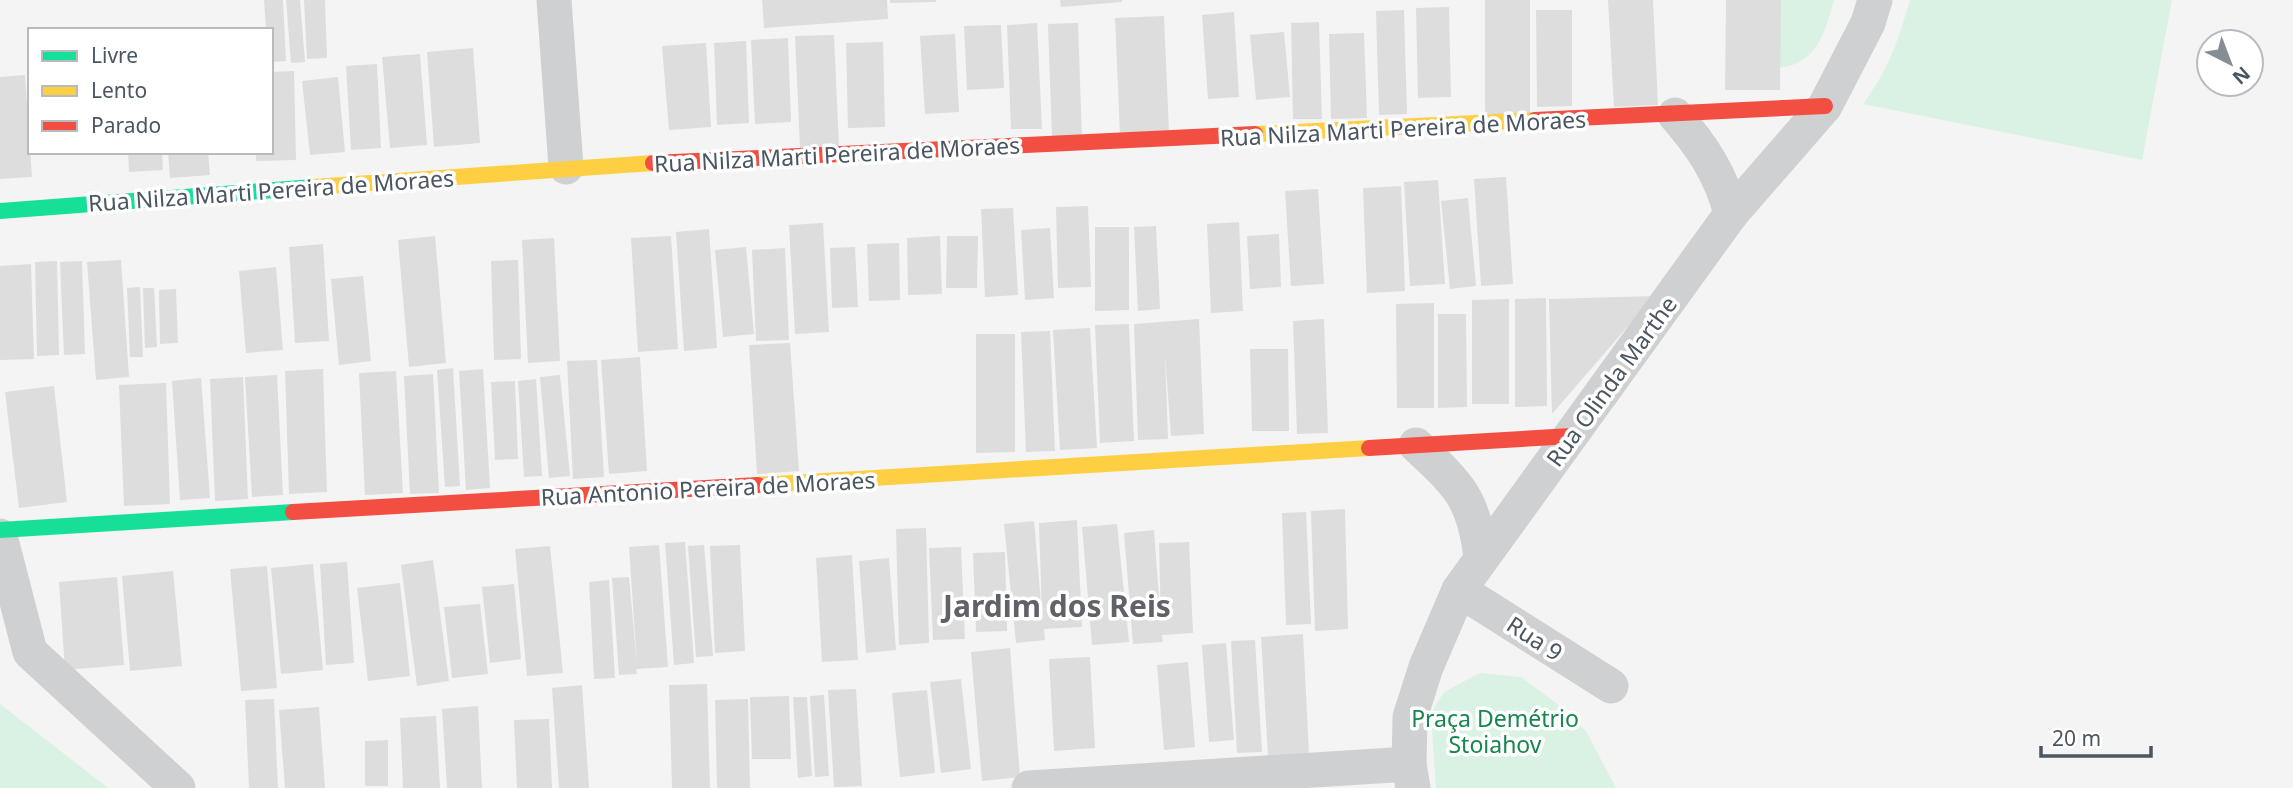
<svg xmlns="http://www.w3.org/2000/svg" width="2293" height="788" font-family="'Noto Sans',sans-serif">
<style>
.green{fill:#d9f2e3}
.building{fill:#ddddde}
.lines{fill:none;stroke-linecap:round;stroke-linejoin:round}
.street{stroke:#ced0d2;stroke-width:35}
.fast{stroke:#16e098;stroke-width:16}
.slow{stroke:#ffcf43;stroke-width:16}
.jam{stroke:#f24e42;stroke-width:16}
.labels{text-anchor:middle;dominant-baseline:central;stroke-width:7;stroke-linejoin:round;paint-order:stroke}
.street-label{font-size:23px;fill:#4a5661;stroke:#fff}
.park-label{font-size:23px;fill:#17864f;stroke:#fff}
.district-label{font-size:30px;font-weight:bold;fill:#5f6368;stroke:#fff}
</style>
<rect width="100%" height="100%" fill="#f4f4f4"/>
<g class="green">
<path d="M1777,0h57c-9,32 -17,65 -56,68z"/>
<path d="M1910,0h262l-30,160 -279,-56c26,-35 35,-63 47,-104z"/>
<path d="M1480,673l41,4 35,26 30,28 30,57h-180l-5,-75 13,-21z"/>
<path d="M0,704l108,84h-108z"/>
</g>
<g class="building">
<path d="M264,0h19l3,61 -15,1v-32h-5z"/>
<path d="M286,0h14l5,62 -14,1z"/>
<path d="M304,0h21l2,58 -20,1z"/>
<path d="M762,0h125l1,19 -124,9z"/>
<path d="M890,0h46v2l-46,1z"/>
<path d="M1060,0h62v2l-61,5z"/>
<rect x="1485" y="0" width="45" height="116"/>
<path d="M1608,0h45l5,105 -44,2z"/>
<path d="M1726,0h55l-1,90h-55z"/>
<path d="M1449,7l2,90 -33,1 -2,-90z"/>
<path d="M1404,10l3,104 -28,1 -3,-104z"/>
<path d="M1536,10h36v96l-35,1z"/>
<path d="M1234,12l5,85 -31,2 -6,-84z"/>
<path d="M1164,16l5,117 -49,2 -5,-117z"/>
<path d="M1319,22l3,97h-29l-2,-96z"/>
<path d="M1037,23l5,106h-31l-4,-104z"/>
<path d="M1078,23l4,115 -30,1 -4,-115z"/>
<path d="M1001,25l3,63 -37,2 -3,-64z"/>
<path d="M1284,32l6,65 -34,3 -6,-65z"/>
<path d="M1364,33l3,85 -36,1 -2,-85z"/>
<path d="M955,34l4,78 -34,2 -5,-78z"/>
<path d="M834,35l5,111 -39,2 -5,-112z"/>
<path d="M788,38l3,84 -36,2 -4,-84z"/>
<path d="M746,41l3,82 -32,2 -3,-82z"/>
<path d="M883,42l2,85 -37,1 -2,-85z"/>
<path d="M706,43l5,84 -42,3 -7,-84z"/>
<path d="M473,48l7,95 -46,4 -7,-95z"/>
<path d="M420,54l7,91 -37,3 -8,-91z"/>
<path d="M377,64l4,84 -30,2 -5,-84z"/>
<path d="M294,71l2,89 -40,1v-9h15v-80z"/>
<path d="M25,75l7,102 -32,2v-102z"/>
<path d="M338,77l7,75 -35,3 -8,-74z"/>
<path d="M128,152h34l1,18 -34,2z"/>
<path d="M168,152h40l2,23 -40,3z"/>
<path d="M1506,177l7,107 -32,2 -7,-107z"/>
<path d="M1438,180l7,104 -35,2 -6,-104z"/>
<path d="M1401,186l4,105 -38,2 -4,-105z"/>
<path d="M1318,189l6,95 -33,2 -6,-95z"/>
<path d="M1468,198l8,88 -26,3 -9,-88z"/>
<path d="M1088,206l3,81 -33,1 -2,-81z"/>
<path d="M1013,208l5,87 -33,2 -4,-88z"/>
<path d="M1239,222l4,89 -32,2 -4,-89z"/>
<path d="M823,223l6,109 -34,2 -6,-109z"/>
<path d="M1156,226l4,83 -22,2 -4,-84z"/>
<path d="M1095,227h34v83l-34,1z"/>
<path d="M1050,228l4,70 -29,2 -4,-70z"/>
<path d="M709,229l8,119 -33,3 -8,-119z"/>
<path d="M1279,234l2,53 -31,2 -3,-53z"/>
<path d="M435,236l11,127 -37,4 -11,-127z"/>
<path d="M671,236l7,113 -40,3 -7,-114z"/>
<path d="M940,236l2,58 -34,1 -1,-57z"/>
<path d="M947,236h31l-1,52h-31z"/>
<path d="M554,238l6,123 -32,2 -6,-123z"/>
<path d="M899,243l1,57 -31,1 -2,-57z"/>
<path d="M323,244l6,97 -34,2 -6,-96z"/>
<path d="M746,247l8,87 -31,3 -8,-87z"/>
<path d="M855,247l3,60 -26,1 -2,-60z"/>
<path d="M785,248l4,92 -33,1 -4,-91z"/>
<path d="M121,260l8,117 -33,3 -9,-118z"/>
<path d="M518,260l3,99 -27,1 -3,-99z"/>
<path d="M57,261l2,94 -22,1 -2,-94z"/>
<path d="M82,261l3,93 -21,1 -4,-93z"/>
<path d="M31,264l3,95 -34,1v-94z"/>
<path d="M276,267l7,83 -37,3 -7,-82z"/>
<path d="M363,276l8,85 -32,4 -8,-86z"/>
<path d="M140,287l3,70h-13l-3,-69z"/>
<path d="M143,288h11l3,59 -12,1z"/>
<path d="M176,289l2,54 -18,1 -1,-54z"/>
<path d="M1654,296l-102,118 -3,-115z"/>
<path d="M1546,298l1,108 -32,1v-108z"/>
<path d="M1509,299v105h-37v-104z"/>
<path d="M1434,303v105h-37l-1,-104z"/>
<path d="M1438,314h28l1,93 -29,1z"/>
<path d="M1199,319l5,115 -33,2 -6,-82 3,85 -30,1 -4,-116z"/>
<path d="M1324,319l4,114 -31,1 -4,-113z"/>
<path d="M1129,324l5,117 -34,2 -5,-118z"/>
<path d="M1090,328l7,120 -37,2 -7,-120z"/>
<path d="M1050,331l5,120 -29,1 -5,-120z"/>
<path d="M976,334h39v118l-39,1z"/>
<path d="M790,343l9,128 -42,3 -8,-129z"/>
<path d="M1250,349h38l1,82h-37z"/>
<path d="M640,357l7,114 -38,3 -8,-114z"/>
<path d="M597,360l7,117 -31,2 -6,-118z"/>
<path d="M453,368l7,118 -15,1 -8,-117z"/>
<path d="M323,369l4,123 -38,2 -4,-123z"/>
<path d="M483,369l7,119 -24,2 -7,-119z"/>
<path d="M396,371l7,122 -38,2 -6,-122z"/>
<path d="M433,374l6,119 -29,1 -6,-118z"/>
<path d="M277,375l6,120 -31,2 -7,-120z"/>
<path d="M560,375l10,101 -21,2 -9,-101z"/>
<path d="M243,377l5,122 -33,2 -5,-122z"/>
<path d="M201,378l9,120 -30,2 -8,-119z"/>
<path d="M536,379l6,97 -18,1 -6,-96z"/>
<path d="M515,381l3,78 -23,1 -4,-78z"/>
<path d="M166,383l4,121 -46,2 -5,-121z"/>
<path d="M54,386l13,116 -48,6 -14,-116z"/>
<path d="M1345,509l3,120 -33,2 -4,-120z"/>
<path d="M1306,512l5,112 -25,1 -4,-112z"/>
<path d="M1077,520l5,107 -38,2 1,11 -29,3 -12,-119 30,-3 8,94 -3,-92z"/>
<path d="M1117,524l12,118 -37,3 -10,-118z"/>
<path d="M926,528l3,115 -30,2 -3,-116z"/>
<path d="M1154,530l7,93 -2,-80 30,-1 4,91 -31,2 1,7 -30,2 -9,-111z"/>
<path d="M685,542l9,121 -20,2 -9,-122z"/>
<path d="M659,545l9,122 -32,2 1,5 -18,1 -7,-97 17,-1 8,88 -8,-118z"/>
<path d="M704,545l9,111 -17,1 -8,-111z"/>
<path d="M740,545l5,106 -30,2 -5,-107z"/>
<path d="M550,546l13,127 -36,3 -12,-127z"/>
<path d="M961,547l4,92 -32,1 -4,-92z"/>
<path d="M1005,552l2,79 -31,1 -3,-79z"/>
<path d="M852,555l6,105 -36,2 -6,-104z"/>
<path d="M889,558l7,92 -30,3 -7,-92z"/>
<path d="M433,560l16,121 -32,5 -16,-121z"/>
<path d="M347,562l7,101 -28,2 -6,-101z"/>
<path d="M313,564l10,106 -42,4 -10,-106z"/>
<path d="M267,566l10,122 -36,3 -11,-122z"/>
<path d="M173,571l9,95 -52,5 -8,-95z"/>
<path d="M117,577l7,88 -59,5 -6,-88z"/>
<path d="M609,580l6,98 -21,1 -5,-97z"/>
<path d="M400,583l10,93 -42,5 -11,-93z"/>
<path d="M514,584l7,75 -31,4 -8,-76z"/>
<path d="M480,604l8,70 -36,4 -8,-71z"/>
<path d="M1303,634l6,120 -41,2 -7,-119z"/>
<path d="M1255,640l7,112 -25,1 -6,-112z"/>
<path d="M1226,643l8,97 -25,2 -7,-97z"/>
<path d="M1010,648l10,129 -38,4 -11,-129z"/>
<path d="M1090,657l5,91 -41,3 -5,-92z"/>
<path d="M1188,662l7,85 -31,3 -7,-85z"/>
<path d="M961,679l10,90 -30,4 -11,-91z"/>
<path d="M707,684l3,104h-38l-3,-103z"/>
<path d="M582,685l7,103h-30l-7,-100z"/>
<path d="M856,689l6,97 -28,1 -6,-97z"/>
<path d="M927,690l8,83 -35,4 -8,-84z"/>
<path d="M824,695l5,81 -14,1 -5,-81z"/>
<path d="M789,696l2,63h-39l-2,-62z"/>
<path d="M793,697h14l5,79 -14,2z"/>
<path d="M274,699l4,89h-29l-4,-88z"/>
<path d="M748,699l2,89h-33l-2,-88z"/>
<path d="M478,706l4,82h-35l-5,-79z"/>
<path d="M319,707l6,81h-40l-6,-78z"/>
<path d="M436,716l4,72h-37l-3,-70z"/>
<path d="M549,719l3,69h-35l-3,-68z"/>
<path d="M388,740v46h-23v-45z"/>
</g>
<g class="lines">
<g class="street">
<path d="M554,0l12,167"/>
<path d="M1675,115c27,31 46,59 56,99"/>
<path d="M1416,445c42,39 58,53 65,112"/>
<path d="M0,536l30,116 148,136"/>
<path d="M1459,590l152,96"/>
<path d="M1029,788l380,-24"/>
<path d="M1413,788l-4,-24 1,-47 16,-50 33,-77 272,-376 94,-108 43,-83 7,-23"/>
</g>
<g class="fast">
<path d="M0,211l314,-24"/>
<path d="M0,530l293,-18"/>
</g>
<g class="slow">
<path d="M1255,134l280,-14"/>
<path d="M314,187l339,-24"/>
<path d="M758,485l611,-37"/>
</g>
<g class="jam">
<path d="M1535,120l290,-14"/>
<path d="M653,163l602,-29"/>
<path d="M1369,448l202,-12"/>
<path d="M293,512l465,-27"/>
</g>
</g>
<g class="labels">
<g class="street-label">
<text transform="translate(1403 128) rotate(-3)">Rua Nilza Marti Pereira de Moraes</text>
<text transform="translate(837 154) rotate(-3)">Rua Nilza Marti Pereira de Moraes</text>
<text transform="translate(271 190) rotate(-4)">Rua Nilza Marti Pereira de Moraes</text>
<text transform="translate(1611 381) rotate(-54)">Rua Olinda Marthe</text>
<text transform="translate(708 488) rotate(-3)">Rua Antonio Pereira de Moraes</text>
<text transform="translate(1535 638) rotate(33)">Rua 9</text>
</g>
<g class="park-label">
<text x="1495" y="718">Praça Demétrio<tspan x="1495" dy="26">Stoiahov</tspan></text>
</g>
<g class="district-label">
<text x="1057" y="605">Jardim dos Reis</text>
</g>
</g>
<rect x="28" y="28" width="245" height="126" fill="#ffffff" stroke="#b7bbc0" stroke-width="2"/>
<rect x="42" y="51" width="35" height="10" fill="#16e098" stroke="#b7bbc0" stroke-width="2"/>
<text x="91" y="63" font-size="21" fill="#4a5661">Livre</text>
<rect x="42" y="86" width="35" height="10" fill="#ffcf43" stroke="#b7bbc0" stroke-width="2"/>
<text x="91" y="98" font-size="21" fill="#4a5661">Lento</text>
<rect x="42" y="121" width="35" height="10" fill="#f24e42" stroke="#b7bbc0" stroke-width="2"/>
<text x="91" y="133" font-size="21" fill="#4a5661">Parado</text>
<g transform="translate(2230 63) rotate(138)"><circle r="33" fill="#ffffff" stroke="#b7bbc0" stroke-width="2"/>
<path d="M0-5L12 26L0 18L-12 26Z" fill="#868d94"/>
<text y="-10" font-size="19" font-weight="bold" text-anchor="middle" fill="#4a5661">N</text>
</g>
<path d="M2041 746v10h110v-10" fill="none" stroke="#4a5661" stroke-width="3.5"/>
<text x="2052" y="746" font-size="21" fill="#4a5661" stroke="#ffffff" stroke-width="5" paint-order="stroke">20 m</text>
</svg>
